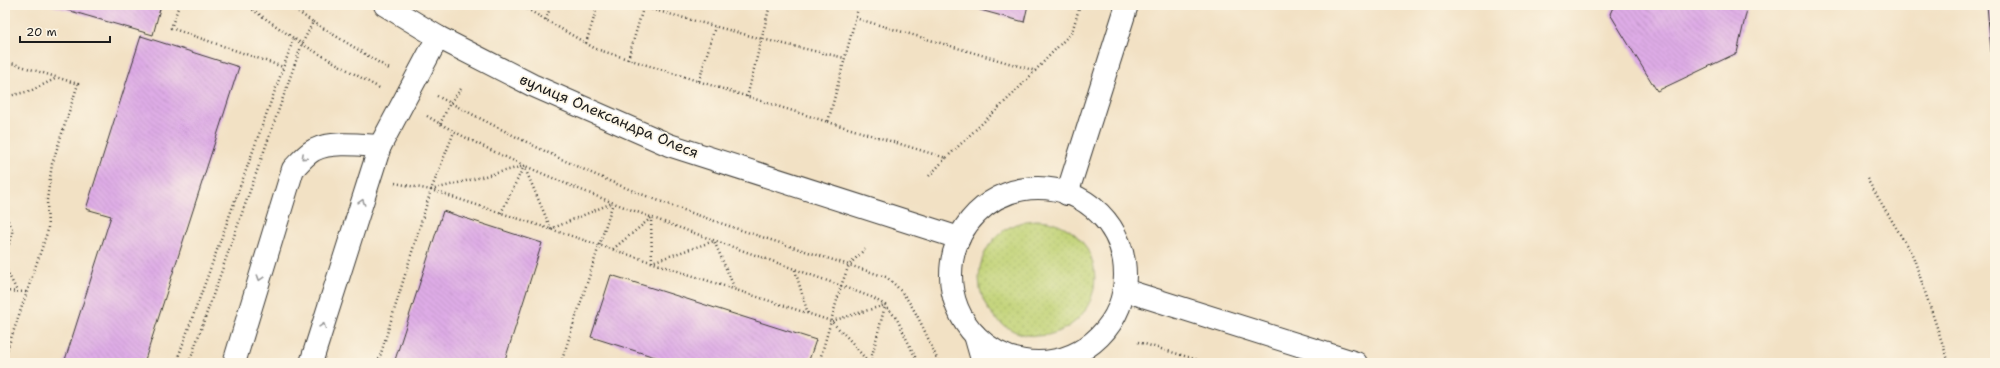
<svg xmlns="http://www.w3.org/2000/svg" width="2000" height="368" font-family="'Shantell Sans',sans-serif">
<style>
.grass{fill:url(#grass-dots);stroke:#6e7748}
.building{fill:url(#building-back-hatch)}
.lines{fill:none;stroke-linecap:round;stroke-linejoin:round}
.minor-casing{stroke:#3c3a35;stroke-width:24}
.path{stroke:#3c3a35;stroke-width:2.5;stroke-dasharray:1 3;stroke-linecap:butt}
.minor{stroke:#fff;stroke-width:22}
.oneway{stroke:#999}
.labels{text-anchor:middle;dominant-baseline:central;stroke-width:3.5;stroke-linejoin:round;paint-order:stroke}
.street-label{font-size:15px;fill:#1c1c1c;stroke:#fcf5e5}
</style>
<defs>
<pattern id="grass-dots" width="8" height="8" patternUnits="userSpaceOnUse"><rect width="8" height="8" fill="#c0d275"/><path d="M2 2h.1M6 6h.1" fill="none" stroke="#a4b465" stroke-width="1.8" stroke-linecap="round"/></pattern>
<pattern id="building-back-hatch" width="6" height="6" patternUnits="userSpaceOnUse"><rect width="6" height="6" fill="#deace6"/><path d="M-1 5l2 2M0 0l6 6M5-1l2 2" fill="none" stroke="#be93c5"/></pattern>
</defs>
<rect width="100%" height="100%" fill="#fcf5e5"/>
<filter id="ink" filterUnits="userSpaceOnUse"><feTurbulence type="fractalNoise" baseFrequency=".025" numOctaves="2"/><feDisplacementMap in="SourceGraphic" scale="8" xChannelSelector="R" yChannelSelector="G"/><feConvolveMatrix kernelMatrix="1 2 1 2 8 2 1 2 1" color-interpolation-filters="sRGB"/></filter>
<filter id="wash" filterUnits="userSpaceOnUse"><feTurbulence type="fractalNoise" baseFrequency=".012" numOctaves="4" result="noise"/><feDisplacementMap in="SourceGraphic" scale="16" xChannelSelector="R" yChannelSelector="G"/><feGaussianBlur stdDeviation="0.9" result="paint"/><feColorMatrix in="noise" values="0 0 0 0 0 0 0 0 0 0 0 0 0 0 0 0 0 1.4 0 .05"/><feComposite in="paint" operator="in"/></filter>
<g filter="url(#wash)">
<rect width="100%" height="100%" fill="#f2e1c4"/>
<circle class="grass" cx="1037" cy="278" r="58"/>
<g id="blocks">
<g class="building">
<path d="M50,5h111l-8,30z"/>
<path d="M962,5h66l-4,17z"/>
<path d="M1614,5h134l-11,48 -80,38 -47,-77z"/>
<path d="M1987,5h8v80h-1z"/>
<path d="M141,36l98,31 -95,296h-80l47,-147 -25,-7z"/>
<path d="M443,211l99,32 -38,120h-110z"/>
<path d="M611,275l205,65 -8,23h-134l-83,-26z"/>
</g>
</g>
</g>
<g filter="url(#ink)">
<use href="#blocks" fill-opacity="0" stroke="#3c3a35" stroke-width="1"/>
<g class="lines">
<g class="minor-casing">
<g id="minor">
<path d="M385,5l53,32 94,48 137,60 290,93"/>
<path d="M380,146l58,-109"/>
<circle cx="1038" cy="275" r="87"/>
<path d="M1067,194l60,-189"/>
<path d="M1124,290l232,73"/>
<path d="M975,335l8,28"/>
<path d="M234,363l59,-194c7,-7 13,-15 21,-19 17,-9 48,-5 66,-4l-69,217"/>
</g>
</g>
<g class="path">
<path d="M179,5l-8,23 112,39"/>
<path d="M246,5l56,39 79,45"/>
<path d="M520,5l76,44 232,73 31,-117"/>
<path d="M636,5l126,34 83,19"/>
<path d="M802,5h4"/>
<path d="M501,9l2,-4"/>
<path d="M855,18l181,53"/>
<path d="M546,20l5,-15"/>
<path d="M313,22l78,48"/>
<path d="M586,43l12,-38"/>
<path d="M628,59l16,-54"/>
<path d="M5,61l73,23 -26,80 -5,36 1,30 -43,126"/>
<path d="M699,81l16,-54"/>
<path d="M437,96c60,31 120,63 182,89 87,36 178,63 267,92 27,20 39,56 53,86"/>
<path d="M5,97l25,-6 27,-13"/>
<path d="M747,97l23,-92"/>
<path d="M427,116c45,27 93,48 142,69 99,41 201,74 302,112l14,8 12,14 21,44"/>
<path d="M828,122l118,36 68,-65 58,-61 8,-27"/>
<path d="M440,124l10,-21 11,-14"/>
<path d="M5,141v6"/>
<path d="M929,176l17,-18"/>
<path d="M1867,179l46,77 35,104"/>
<path d="M395,183l36,7 400,131 17,17 21,25"/>
<path d="M431,190l93,-24 27,63 61,-26"/>
<path d="M501,213l23,-47"/>
<path d="M5,218c11,9 8,22 0,32"/>
<path d="M613,249l38,-31 1,44 62,-21 21,48"/>
<path d="M5,267l12,24"/>
<path d="M795,270l13,44"/>
<path d="M5,291l21,1"/>
<path d="M832,321l53,-16"/>
<path d="M1138,342l70,21"/>
<path d="M1982,361l13,1"/>
<path d="M176,363l118,-325"/>
<path d="M189,363l113,-319 11,-22 -25,-17"/>
<path d="M378,363l53,-173 23,-58"/>
<path d="M561,363l52,-160"/>
<path d="M819,363l22,-77 8,-21 17,-17"/>
<path d="M870,363l15,-57"/>
<path d="M895,363h22"/>
</g>
<use href="#minor" class="minor"/>
</g>
<defs><path id="oneway-chevron" d="M-2-3.5L2.5 0L-2 3.5" fill="none" stroke-width="1.6" stroke-linecap="round" stroke-linejoin="round"/></defs>
<g class="oneway">
<use href="#oneway-chevron" transform="translate(304 157) rotate(138)"/>
<use href="#oneway-chevron" transform="translate(362 202) rotate(-72)"/>
<use href="#oneway-chevron" transform="translate(260 278) rotate(107)"/>
<use href="#oneway-chevron" transform="translate(323 326) rotate(-72)"/>
</g>
</g>
<g class="labels">
<g class="street-label">
<text transform="translate(609 116) rotate(23)">вулиця Олександра Олеся</text>
</g>
</g>
<rect width="2000" height="368" fill="none" stroke="#fcf5e5" stroke-width="20"/>
<path d="M20 36v6h90v-6" fill="none" stroke="#1c1c1c" stroke-width="2"/>
<text x="26" y="36" font-size="12" fill="#1c1c1c" stroke="#fcf5e5" stroke-width="3" paint-order="stroke">20 m</text>
</svg>
